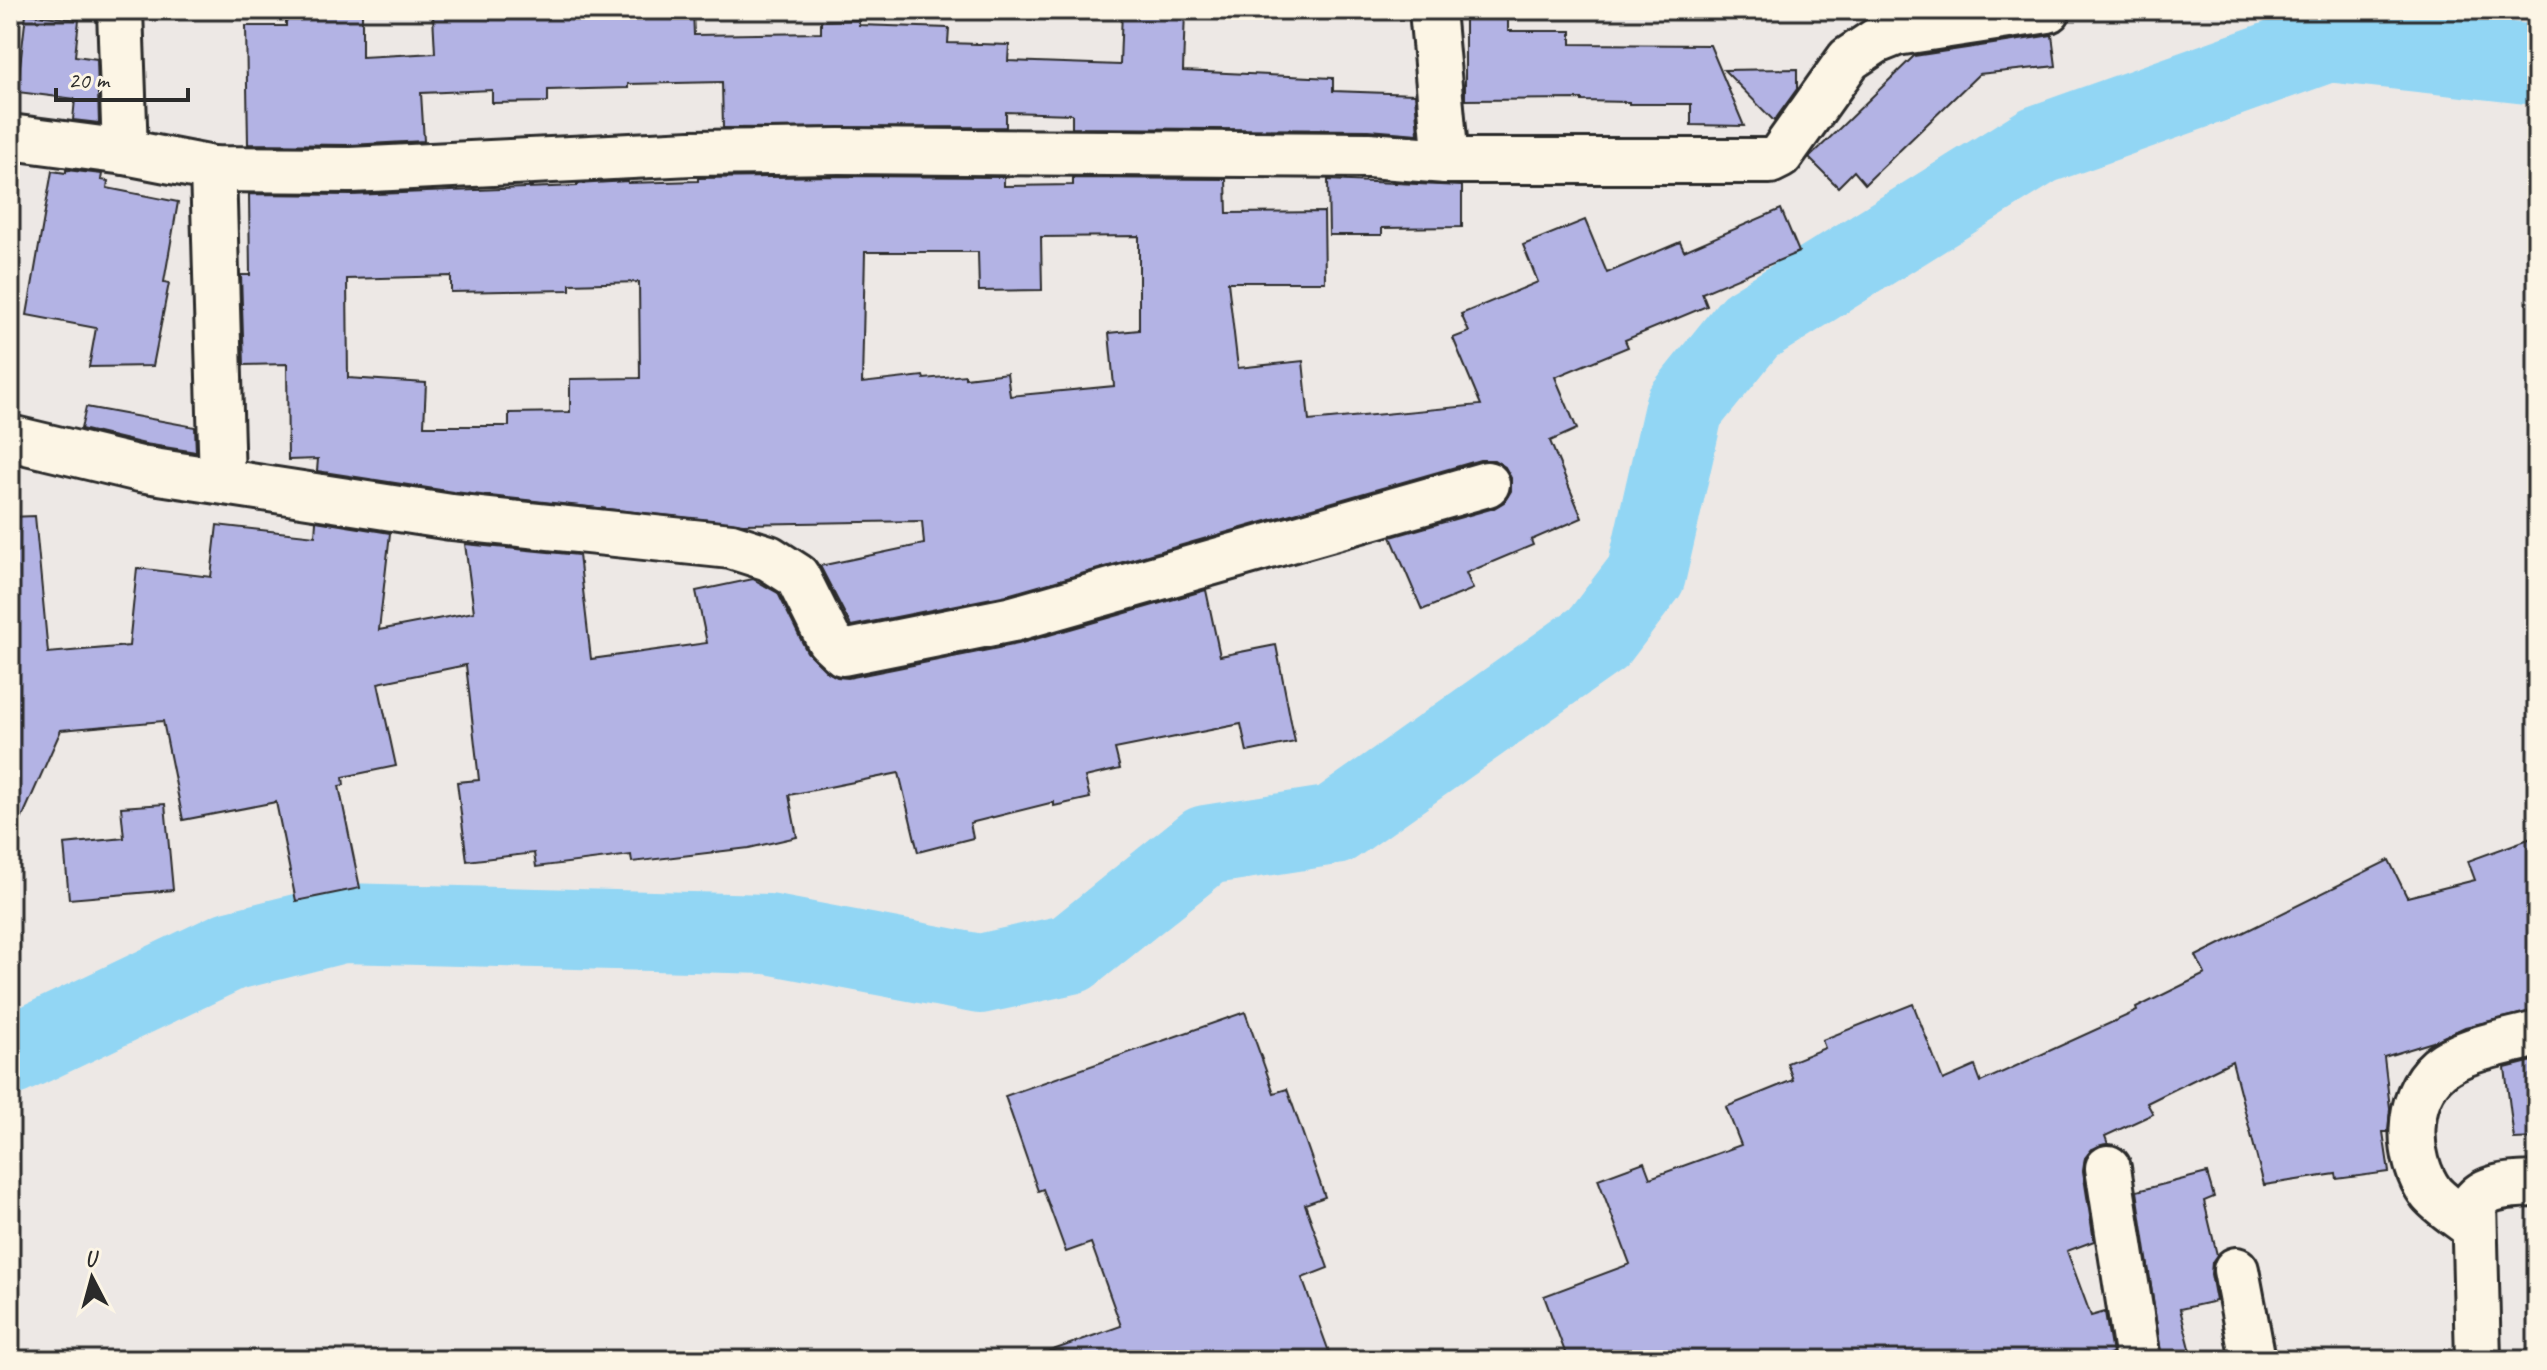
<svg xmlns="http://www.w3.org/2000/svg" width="2547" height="1370" font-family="Caveat,sans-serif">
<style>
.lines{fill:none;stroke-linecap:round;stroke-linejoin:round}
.river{stroke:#92d6f4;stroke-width:80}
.building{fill:#b3b3e4;stroke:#2b2b2b;stroke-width:2;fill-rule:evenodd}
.minor-casing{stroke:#2b2b2b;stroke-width:50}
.minor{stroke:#fcf5e5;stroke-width:44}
</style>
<rect width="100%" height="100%" fill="#ede8e5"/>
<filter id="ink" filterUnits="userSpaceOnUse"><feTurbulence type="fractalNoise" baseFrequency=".0125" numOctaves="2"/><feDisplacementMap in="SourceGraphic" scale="16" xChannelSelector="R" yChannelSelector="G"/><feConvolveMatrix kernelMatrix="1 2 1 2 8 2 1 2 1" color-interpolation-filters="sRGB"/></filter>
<g filter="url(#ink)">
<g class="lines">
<path class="river" d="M10,1056l220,-105 112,-28 426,11 212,40 91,-20 135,-109 128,-20 264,-187 48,-63 38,-167 66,-82 289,-181 289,-103 209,23"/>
</g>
<g class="building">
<path d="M286,10h76v47l73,-4 -2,-38 58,-3 -1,-2h203l1,25 127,-2v-12l38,-1v5l90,3 -1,15 61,2 -1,16 112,4 2,-55h63l-2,61 150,7v13l82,3 3,40 -49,-4 -297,-2v-14l-66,-2v15l-283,1 -1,-46 -94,2v4l-80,2v12l-56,1v-13l-71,3 3,48 -74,4 -102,-1 -2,-118h40z"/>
<path d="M1465,13l43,1v17h63v13l139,1 34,81 -53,-1v-21h-62v-2l-47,-1v-2l-117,1z"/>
<path d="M26,14l53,6 -4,36 22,3 2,64 -26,-3 2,-21 -58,-7z"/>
<path d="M2052,35l4,31 -77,8 -114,110 -11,-13 -16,16 -29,-29 105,-102z"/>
<path d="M1797,69v20l-23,32 -50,-51z"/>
<path d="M66,170l36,4 -1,6 7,1 -1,7 71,14 -14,80 5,1 -16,83 -64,1 7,-39 -69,-13 25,-144 14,2z"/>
<path d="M839,176l165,1v9l69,-1v-7l153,1 1,34 97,-1 1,70h-97l10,86 65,-7 6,60 172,-16 -28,-67 16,-6 -8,-18 77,-32 -15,-37 62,-25 22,53 73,-31 4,9 97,-42 18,43 -97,41 5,13 -82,34 3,7 -73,30 22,52 -27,12 32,77 -51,22 2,5 -67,28 7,16 -51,21 -31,-73 103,-29 10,-6 7,-11v-13l-6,-11 -11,-7h-14l-473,135 -156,31 -31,-60 104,-22 -2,-23 -179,3 -289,-32 -137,-21 1,-12 -30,1 -1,-96 -43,1 -3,-90h9l-1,-81 103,1 225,-9v-2l51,-3v2l70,-2v-3zM1139,236v94l-30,3 5,53 -104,10 -3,-23 -42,5v-3l-41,4 -1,-3 -61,7 3,-131h113l1,39 63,-1 -1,-53zM451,276v16l119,-2v-6l69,-2 1,96 -70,1v33l-61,1v13h-85l2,-43 -78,-5 -1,-99z"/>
<path d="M1328,180l134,6v41l-80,1v7h-53z"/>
<path d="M86,407l109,20 1,25 -51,-8 -64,-15z"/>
<path d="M35,516l13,137 81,-7 8,-78 74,9 6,-52 98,11 1,-15 74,12 -11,97 95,-18 -9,-68 114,11 12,104 116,-16 -11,-52 57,-12 25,14 29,59 19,19 11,6 11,1 170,-34 188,-54 14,66 56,-11 19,97 -48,10 -6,-28 -126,25 5,20 -35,8 5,21 -36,8v-4l-84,21 3,15 -55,14 -19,-79 -110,22 8,42 -48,11 -117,14 -1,-7 -95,12 -2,-14 -67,8 -10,-79 22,-2 -13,-115 -88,18 18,83 -53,11 1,8 -5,1 21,102 -64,13 -20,-99 -93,18 -20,-99 -102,9 -51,115v-328z"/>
<path d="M165,804l8,86 -104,9 -5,-55 60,-6 -3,-31z"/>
<path d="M2537,836v174l-72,17 -32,15 -49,15 6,51 -2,24h-5l6,40 -52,7 -1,-5 -72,11 -32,-124 -85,42 6,11 -48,22 3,8 -16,5 -7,9 -2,13 11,70 -27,10 24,65 14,-4 7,42 -16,6h-528l-24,-64 86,-32 -32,-85 46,-17 6,16 91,-33 -15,-38 67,-27 -6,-17 38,-15 -3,-8 91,-36 30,76 32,-14 6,16 156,-71 -1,-3 69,-34 -9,-18 193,-96 18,37 68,-17 -7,-19z"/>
<path d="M1245,1012l29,81 13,-4 38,108 -20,7 23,64 -26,10 30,82h-292l-1,-5 82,-29 -30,-83 -25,9 -23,-63 -5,2 -33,-95z"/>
<path d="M2537,1060v78l-23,1 -9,-71z"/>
<path d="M2207,1173l7,24 -10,4 13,54 -5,7 -1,12 5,27 -36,8 13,51h-31l-25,-169z"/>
</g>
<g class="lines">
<g class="minor-casing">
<g id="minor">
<path d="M120,10l5,142"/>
<path d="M1432,10l14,151"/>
<path d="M10,137l115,15 88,17 138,1 340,-17 148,-2 530,4 77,6h324l10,-5 69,-97 27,-18 20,-8 152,-23"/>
<path d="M213,169l9,312"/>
<path d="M10,438l130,31 311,48 280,29 38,12 28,18 32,64 14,13 170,-34 474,-135"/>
<path d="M2108,1168l30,192"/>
<path d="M2474,1228c-13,-11 -32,-22 -43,-35 -25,-34 -27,-95 8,-125 22,-19 70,-26 98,-34"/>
<path d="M2236,1270l17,90"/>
<path d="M2478,1360l-4,-158c13,-18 42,-17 63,-18"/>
</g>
</g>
<use href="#minor" class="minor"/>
</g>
</g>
<rect width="2547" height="1370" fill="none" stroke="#fcf5e5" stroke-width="40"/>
<rect x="20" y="20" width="2507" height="1330" fill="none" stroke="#2b2b2b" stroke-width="3" filter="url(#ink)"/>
<g transform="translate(92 1278) rotate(354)" stroke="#fcf5e5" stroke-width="6" paint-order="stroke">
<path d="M0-6L14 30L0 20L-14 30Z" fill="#2b2b2b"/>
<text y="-12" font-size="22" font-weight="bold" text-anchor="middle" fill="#2b2b2b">U</text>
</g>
<path d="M56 88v12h132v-12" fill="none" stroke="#2b2b2b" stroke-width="4"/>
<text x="68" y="88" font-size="24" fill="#2b2b2b" stroke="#fcf5e5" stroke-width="6" paint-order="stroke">20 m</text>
</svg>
